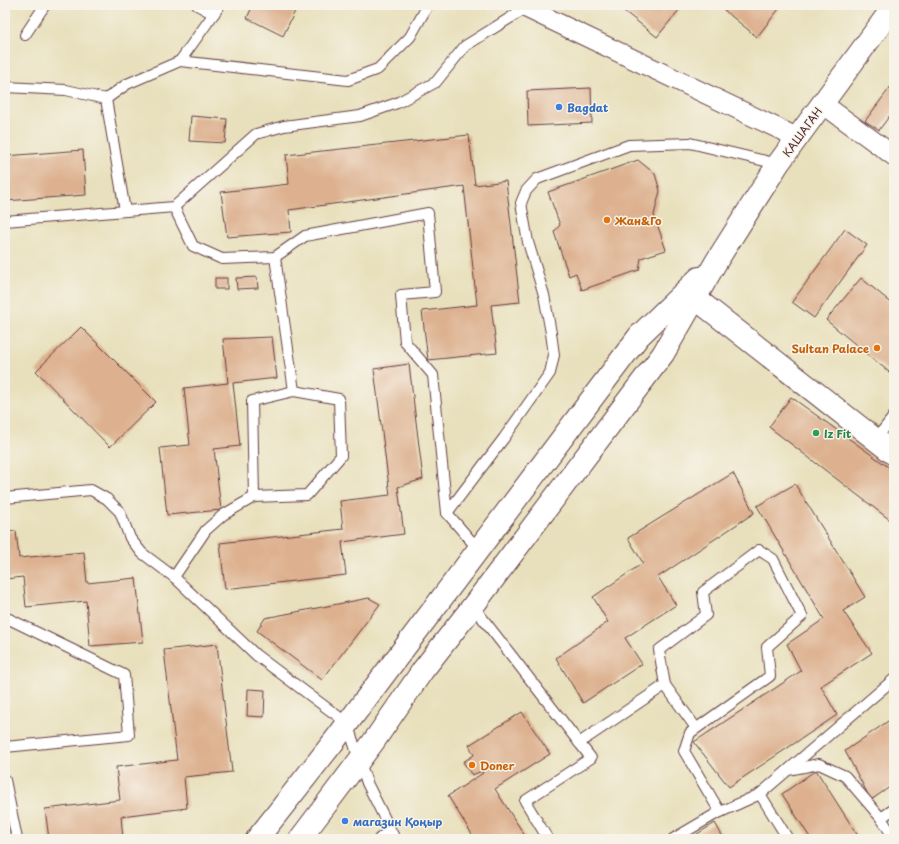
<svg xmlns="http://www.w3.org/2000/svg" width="899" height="844" font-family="'Playpen Sans',sans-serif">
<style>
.building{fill:#ddb18f}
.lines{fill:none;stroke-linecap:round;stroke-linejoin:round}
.service-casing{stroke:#623c41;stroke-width:12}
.minor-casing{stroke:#623c41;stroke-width:21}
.tertiary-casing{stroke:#623c41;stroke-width:24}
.service{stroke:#fff;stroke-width:10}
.minor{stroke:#fff;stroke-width:19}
.tertiary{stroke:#fff;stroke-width:22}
.shop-dot{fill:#3f7fe0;stroke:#f7f3e8;stroke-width:1.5}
.food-dot{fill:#e8710a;stroke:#f7f3e8;stroke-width:1.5}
.leisure-dot{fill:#2e9e5b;stroke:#f7f3e8;stroke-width:1.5}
.labels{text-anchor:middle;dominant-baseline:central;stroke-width:3;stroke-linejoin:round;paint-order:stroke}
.shop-label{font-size:11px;font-weight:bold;fill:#366cbe;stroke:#f7f3e8;text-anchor:start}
.street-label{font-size:11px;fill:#4a1f2b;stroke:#f7f3e8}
.food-label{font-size:11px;font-weight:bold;fill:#c56008;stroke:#f7f3e8;text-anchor:start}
.leisure-label{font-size:11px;font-weight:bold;fill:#27864d;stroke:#f7f3e8;text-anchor:start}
</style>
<rect width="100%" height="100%" fill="#f7f3e8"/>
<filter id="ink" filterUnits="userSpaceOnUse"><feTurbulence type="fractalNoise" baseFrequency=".025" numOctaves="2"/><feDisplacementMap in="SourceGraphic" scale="8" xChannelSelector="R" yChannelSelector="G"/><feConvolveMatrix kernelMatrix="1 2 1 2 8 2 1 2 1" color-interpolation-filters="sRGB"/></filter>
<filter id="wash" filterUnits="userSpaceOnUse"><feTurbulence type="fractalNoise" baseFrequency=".012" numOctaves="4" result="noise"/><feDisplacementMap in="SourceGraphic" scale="16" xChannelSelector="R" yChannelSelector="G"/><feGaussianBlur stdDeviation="0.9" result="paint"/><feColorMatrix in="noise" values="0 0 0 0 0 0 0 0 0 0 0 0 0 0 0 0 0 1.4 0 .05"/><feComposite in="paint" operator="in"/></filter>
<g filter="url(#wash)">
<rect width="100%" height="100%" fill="#e8e0bc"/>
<g id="blocks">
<g class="building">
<path d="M253,5h45l-15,31 -36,-18z"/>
<path d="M628,5h55l-26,32 -33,-26z"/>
<path d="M728,5h54l-25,32 -33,-27z"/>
<path d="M892,85l2,1v24l-15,20 -14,-9z"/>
<path d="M591,88l1,35 -64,3 -1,-35z"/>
<path d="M191,116l36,3 -2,24 -36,-2z"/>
<path d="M469,135l6,50 31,-4 14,121 -29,3 6,48 -69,7 -6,-49 55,-6 -13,-119 -175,24 2,22 -64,5 -6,-45 68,-8 -3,-29z"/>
<path d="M83,150l3,45 -81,6v-45z"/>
<path d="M638,160l17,14 5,17 -6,24 12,35 -25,8 -2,12 -57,20 -6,-17 -7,3 -15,-44 6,-7 -12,-33z"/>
<path d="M845,229l22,16 -53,73 -22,-16z"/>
<path d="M257,277l1,11 -21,1 -1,-11z"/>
<rect x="215" y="278" width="12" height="11"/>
<path d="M861,278l33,27v71l-68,-56z"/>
<path d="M81,327l75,75 -46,45 -74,-76z"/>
<path d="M272,337l5,41 -44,5 7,63 -26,3 7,61 -54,5 -7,-67 30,-3 -6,-57 44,-5 -5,-44z"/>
<path d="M409,364l14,115 -25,8 6,47 -62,8 4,33 -121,14 -5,-46 123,-14 -3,-28 50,-6 -16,-126z"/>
<path d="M791,397l103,74v52l-125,-96z"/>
<path d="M733,473l21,40 -96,64 18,28 -51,33 17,26 -59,39 -27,-45 52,-36 -15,-25 50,-34 -15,-25z"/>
<path d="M795,484l70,113 -22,14 29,42 -51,33 16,29 -108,72 -35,-45 107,-71 -14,-27 37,-25 -67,-113z"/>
<path d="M16,531l3,27 65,-6 3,31 49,-5 7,64 -53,4 -4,-45 -60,6 -3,-30 -18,2v-47z"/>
<path d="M369,598l11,6 -58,76 -65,-49 8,-13z"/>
<path d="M217,644l15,128 -48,5 3,31 -66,8 2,23h-74l-4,-30 75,-9 -4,-33 61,-7 -13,-110z"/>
<path d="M248,689l17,1 -1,27 -17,-1z"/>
<path d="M522,712l28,42 -55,35 32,50h-52l-27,-43 35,-23 -1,-2 -10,4 -9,-13 11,-7 -5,-10z"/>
<path d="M894,717v67l-23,16 -26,-49z"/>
<path d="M816,770l44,69h-49l-29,-45z"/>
<path d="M715,823l9,16h-35z"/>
</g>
</g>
</g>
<g filter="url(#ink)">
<use href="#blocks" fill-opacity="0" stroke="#623c41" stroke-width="1"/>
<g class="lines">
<g class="service-casing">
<g id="service">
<path d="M197,5l17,9"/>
<path d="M25,35l20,-30"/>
<path d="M180,61l40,-56"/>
<path d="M5,87l61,3 40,9 19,112"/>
<path d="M106,99l21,-15 53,-23 168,19 30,-11 32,-32 18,-32"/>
<path d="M174,207l82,-73 28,-8 76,-10 37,-13 39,-21 29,-36 61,-38"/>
<path d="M5,221l169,-14 19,39 29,13 53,-2 30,-21 123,-23 7,79 -34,3 4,47 28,33 14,138 31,36"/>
<path d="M275,257l19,134"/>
<path d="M294,391l45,8 2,57 -34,39 -53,2 -2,-96z"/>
<path d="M876,439l18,-23"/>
<path d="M5,498l86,-8 16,9 13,13 10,26 12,15 32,24 82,78 91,68 20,60 28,56"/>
<path d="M447,513l57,-75 46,-65 4,-18 -3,-22 -7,-38 -16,-53 -7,-39 5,-12 11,-12 92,-34 61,-2 88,21"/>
<path d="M174,577l32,-47 17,-15 31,-18"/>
<path d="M473,606l118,152 -66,43 23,38"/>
<path d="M5,617l119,58 5,60 -124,12"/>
<path d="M665,685l31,43"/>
<path d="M579,743l86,-58 -6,-35 47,-35 -3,-23 56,-42 14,9 29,57 -35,31 3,29 -80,57 -6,18 36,61"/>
<path d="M789,769l105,-90"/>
<path d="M5,780l12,59"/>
<path d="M760,794l28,-24 31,-6 26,12 36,42"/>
<path d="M894,809l-13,9 13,20"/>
<path d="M379,839l11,-9"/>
<path d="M673,839l41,-24 46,-21 28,45"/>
</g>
</g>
<g class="minor-casing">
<g id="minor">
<path d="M520,5l278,133"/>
<path d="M823,104l71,52"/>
</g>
</g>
<g class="tertiary-casing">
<g id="tertiary">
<path d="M686,291l208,163"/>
<path d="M257,839l78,-99 304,-404 60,-58"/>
<path d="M300,839l74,-98 49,-71 50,-64 190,-252 53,-92 62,-98 116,-158"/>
</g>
</g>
<use href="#service" class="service"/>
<use href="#minor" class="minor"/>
<use href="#tertiary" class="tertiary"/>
</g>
</g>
<g class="shop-dot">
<circle cx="559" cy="107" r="4"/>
<circle cx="345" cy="821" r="4"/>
</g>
<g class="food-dot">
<circle cx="607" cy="220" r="4"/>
<circle cx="877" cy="348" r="4"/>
<circle cx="472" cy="765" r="4"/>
</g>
<circle class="leisure-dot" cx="816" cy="433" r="4"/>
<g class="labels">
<g class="shop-label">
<text x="567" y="107">Bagdat</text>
<text x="353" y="821">магазин Қоңыр</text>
</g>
<g class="street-label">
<text transform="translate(802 132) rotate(-54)">КАШАГАН</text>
</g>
<g class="food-label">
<text x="615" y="220">Жан&amp;Го</text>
<text x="869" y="348" text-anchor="end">Sultan Palace</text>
<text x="480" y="765">Doner</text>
</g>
<g class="leisure-label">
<text x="824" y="433">Iz Fit</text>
</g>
</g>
<rect width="899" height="844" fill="none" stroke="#f7f3e8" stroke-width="20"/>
</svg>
